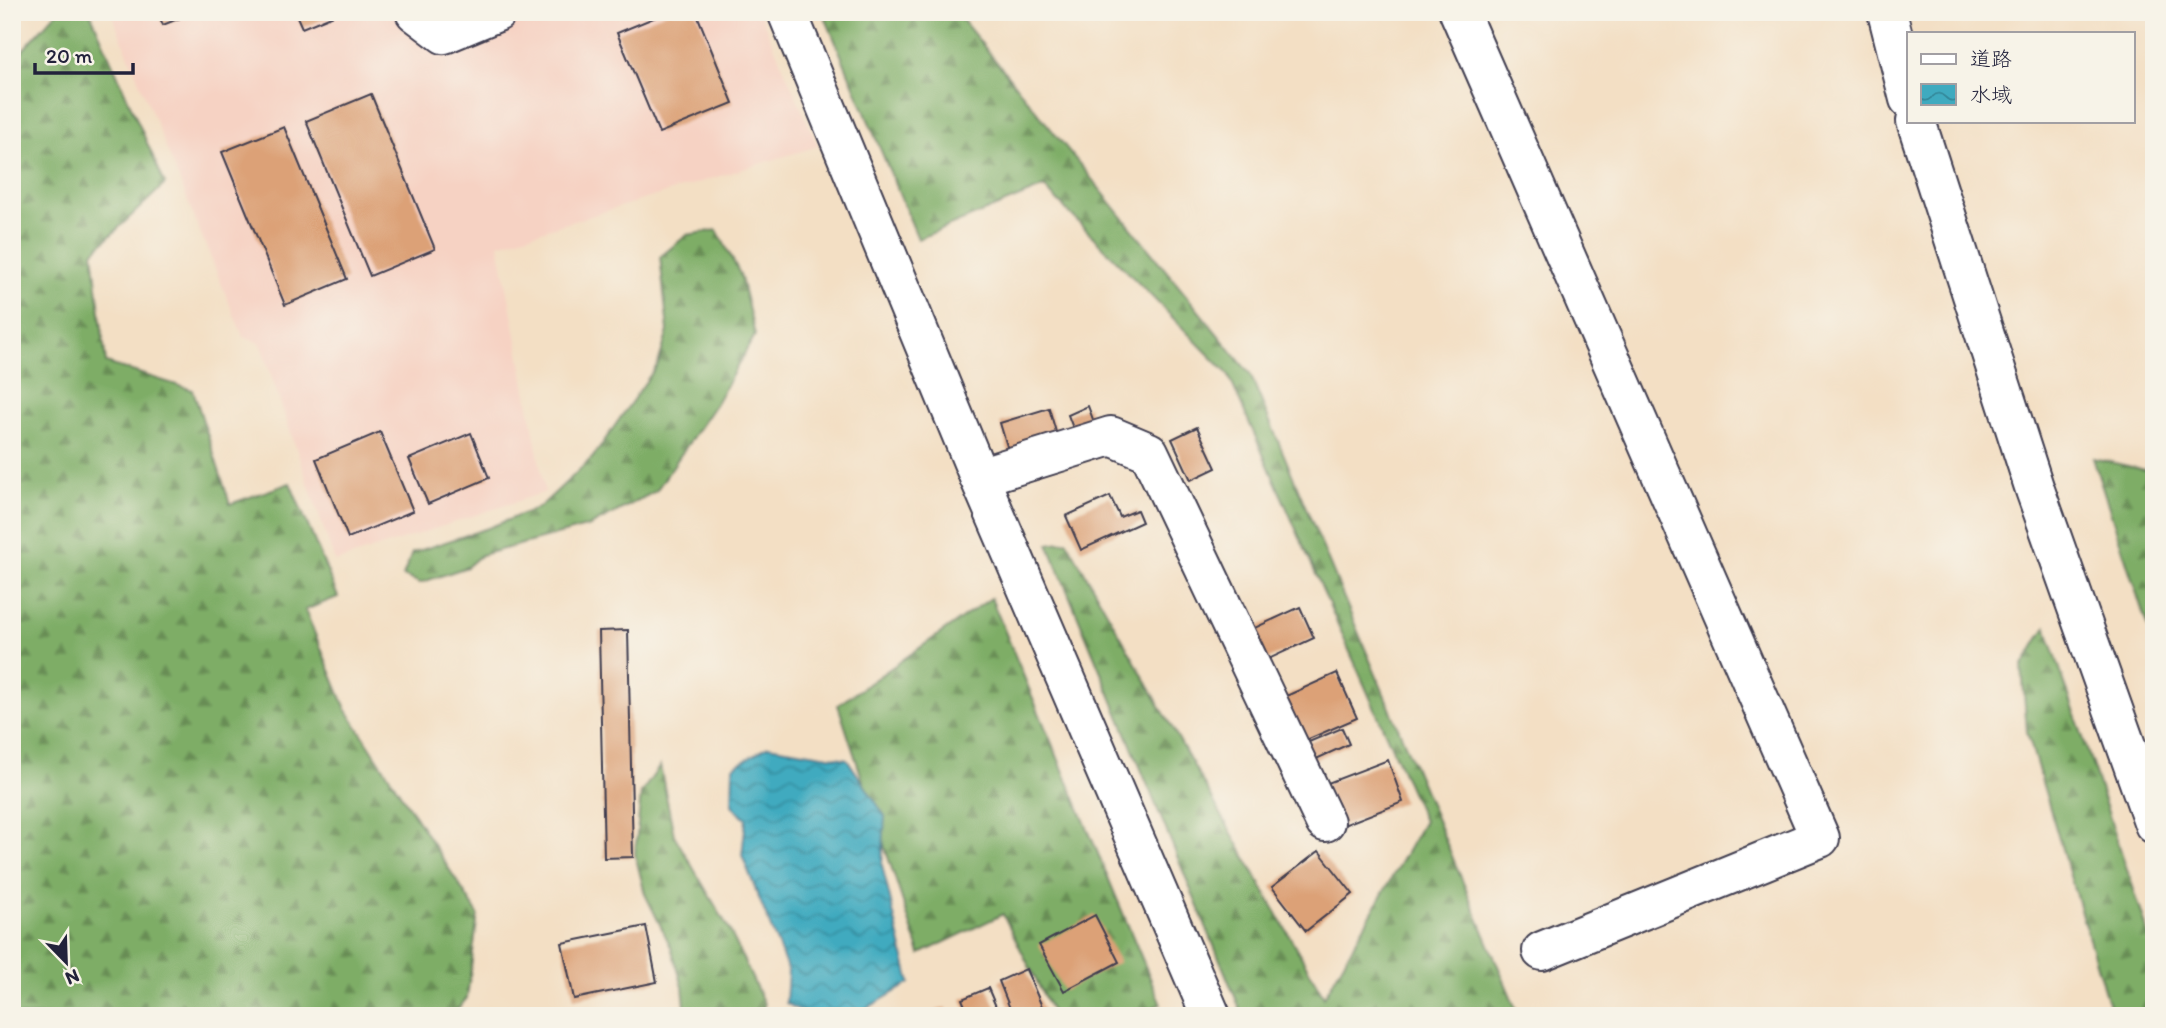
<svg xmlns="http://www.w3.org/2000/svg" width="2166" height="1028" font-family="Itim,'Klee One',sans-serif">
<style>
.built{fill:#f6d2c3}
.forest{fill:url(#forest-firs);stroke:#506850;stroke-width:2}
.water{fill:url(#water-waves);stroke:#30667d;stroke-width:2}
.building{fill:#dca177}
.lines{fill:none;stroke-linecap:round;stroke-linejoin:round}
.minor-casing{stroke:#413e50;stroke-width:42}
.minor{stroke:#fff;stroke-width:38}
</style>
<defs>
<pattern id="forest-firs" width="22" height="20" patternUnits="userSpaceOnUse" patternTransform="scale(1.75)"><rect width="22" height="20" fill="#7ead66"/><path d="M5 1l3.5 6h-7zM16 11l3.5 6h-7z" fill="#678c55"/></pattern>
<pattern id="water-waves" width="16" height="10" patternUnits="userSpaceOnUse" patternTransform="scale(1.75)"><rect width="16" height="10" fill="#3faabf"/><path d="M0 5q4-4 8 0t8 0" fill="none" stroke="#348a9c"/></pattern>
</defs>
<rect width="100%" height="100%" fill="#f7f3e8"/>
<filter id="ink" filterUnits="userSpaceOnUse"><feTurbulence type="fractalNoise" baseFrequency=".0143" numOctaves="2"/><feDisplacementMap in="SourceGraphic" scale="14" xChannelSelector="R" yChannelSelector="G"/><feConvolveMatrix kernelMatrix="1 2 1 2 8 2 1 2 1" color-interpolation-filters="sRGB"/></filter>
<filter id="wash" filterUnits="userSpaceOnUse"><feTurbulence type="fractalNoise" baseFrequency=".00686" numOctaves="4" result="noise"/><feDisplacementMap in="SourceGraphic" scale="28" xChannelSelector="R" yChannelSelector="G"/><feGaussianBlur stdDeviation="1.57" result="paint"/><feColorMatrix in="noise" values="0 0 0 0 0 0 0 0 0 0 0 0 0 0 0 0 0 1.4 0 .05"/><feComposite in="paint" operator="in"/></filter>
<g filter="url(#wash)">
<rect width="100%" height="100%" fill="#f3dfc4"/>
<path class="built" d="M111,12h648l59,134 -319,98 46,248 -210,70 -75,-219 -17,-6z"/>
<g class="forest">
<path d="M57,12h33l75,172 -72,68 13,111 87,27 37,114 60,-21 48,114 -33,13 41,99 132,205 -11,84 -15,18h-440v-954z"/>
<path d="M823,12h133l294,362 269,642h-276l-195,-472 19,-3 257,456 100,-176 -196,-447 -184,-187 -126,52z"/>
<path d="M717,230l23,44 15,61 -39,68 -60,88 -66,35 -109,29 -14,12 -47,16 -17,-7 9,-23 76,-25 52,-21 53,-50 65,-93 10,-33 -8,-74 27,-22z"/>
<path d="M2093,458l61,14v175z"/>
<path d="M991,598l170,406 -27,12h-80l-51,-102 -83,40 -82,-249z"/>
<path d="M2046,627l108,323v66h-42l-85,-284 -5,-65z"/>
<path d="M660,766l14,69 56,96 34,73v12h-78l-3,-29 -12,-40 -26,-53 -10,-40 6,-61z"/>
</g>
<path class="water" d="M768,746l79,13 38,57 -3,49 28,118 -56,33h-45l-23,-13 2,-32 -46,-116 4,-36 -14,-14 1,-38z"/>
<g id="blocks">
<g class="building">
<path d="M157,12h38l-32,13z"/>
<path d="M295,12h46l-39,16z"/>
<path d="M668,12h28l37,91 -74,30 -42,-100z"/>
<path d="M371,94l64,155 -65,27 -64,-155z"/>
<path d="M284,127l63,152 -62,26 -63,-153z"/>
<path d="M1088,406l10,27 -20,8 -10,-26z"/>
<path d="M1049,408l9,31 -49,14 -9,-30z"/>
<path d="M1197,427l19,41 -25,12 -19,-41z"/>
<path d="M380,432l33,79 -65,27 -32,-79z"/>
<path d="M471,433l18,45 -61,26 -19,-45z"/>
<path d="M1110,496l10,21 17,-7 5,12 -61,28 -15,-34z"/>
<path d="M1300,607l14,31 -52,24 -14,-31z"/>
<path d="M628,630l5,227 -29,1 -5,-227z"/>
<path d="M1337,673l20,45 -53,23 -20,-44z"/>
<path d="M1342,728l7,16 -37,17 -8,-17z"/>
<path d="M1388,760l15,42 -62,24 -16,-42z"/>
<path d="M1319,851l34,43 -47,37 -34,-44z"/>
<path d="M1095,915l24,47 -55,29 -25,-46z"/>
<path d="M646,926l11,56 -83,17 -12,-56z"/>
<path d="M1026,969l20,47h-33l-14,-35z"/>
<path d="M988,988l12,28h-31l-7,-17z"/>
<path d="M946,1007l3,9h-25z"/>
</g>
</g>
</g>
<g filter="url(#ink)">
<use href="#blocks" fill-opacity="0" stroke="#413e50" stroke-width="2"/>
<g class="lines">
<g class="minor-casing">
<g id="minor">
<path d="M415,12l29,22 53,-22"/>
<path d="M787,12l192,465 232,539"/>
<path d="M1459,12l361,826 -278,113"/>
<path d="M1887,12l22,87"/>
<path d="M1916,121l119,369 119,334"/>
<path d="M979,477l132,-41 38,16 176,370"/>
</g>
</g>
<use href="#minor" class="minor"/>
</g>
</g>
<rect width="2166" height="1028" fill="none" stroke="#f7f3e8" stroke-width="42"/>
<rect x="1907" y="32" width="228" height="91" fill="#f7f3e8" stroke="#a29fa3" stroke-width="2"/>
<rect x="1921" y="54" width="35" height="10" fill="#ffffff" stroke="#a29fa3" stroke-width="2"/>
<text x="1970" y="66" font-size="21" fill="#22223b">道路</text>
<rect x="1921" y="84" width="35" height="21" fill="url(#water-waves)" stroke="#a29fa3" stroke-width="2"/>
<text x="1970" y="102" font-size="21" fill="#22223b">水域</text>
<g transform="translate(66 962) rotate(157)" stroke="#f7f3e8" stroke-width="5" paint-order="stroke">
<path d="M0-5L12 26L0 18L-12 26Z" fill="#22223b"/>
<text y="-10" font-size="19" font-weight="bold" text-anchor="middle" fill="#22223b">N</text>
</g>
<path d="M35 63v10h98v-10" fill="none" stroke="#22223b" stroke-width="3.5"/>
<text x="46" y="63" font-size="21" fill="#22223b" stroke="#f7f3e8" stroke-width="5" paint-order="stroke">20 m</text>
</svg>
